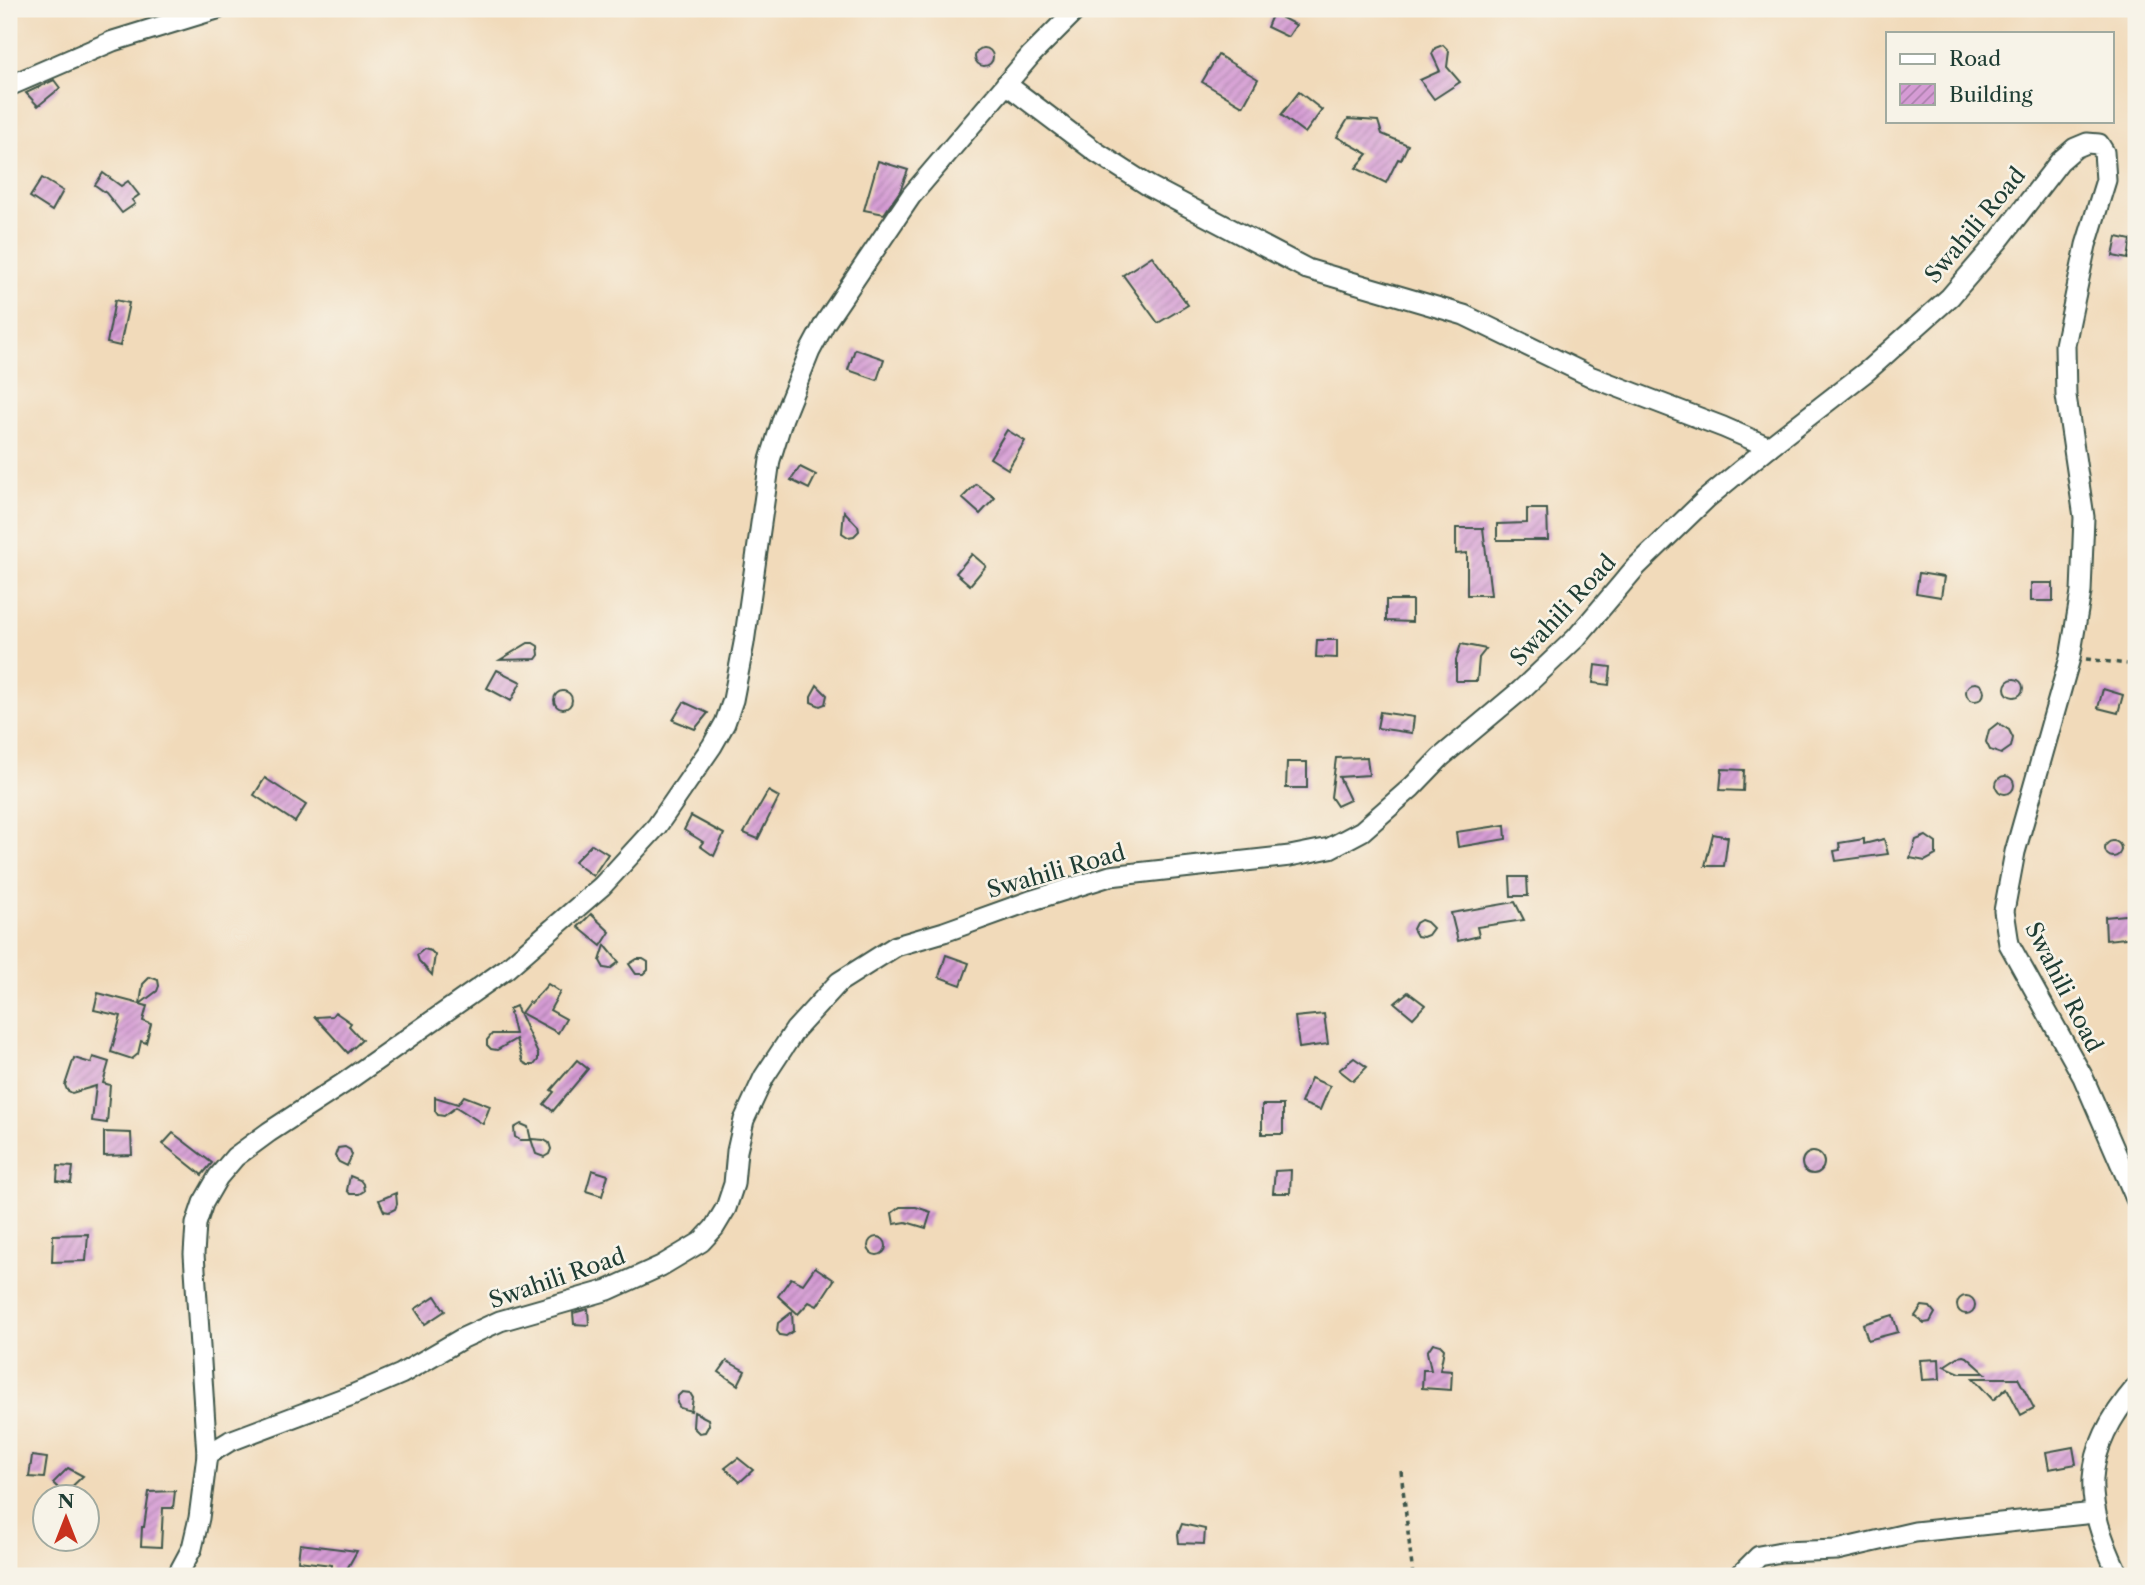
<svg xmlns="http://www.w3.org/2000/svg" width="2145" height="1585" font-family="'Libre Caslon Text',serif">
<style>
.building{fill:url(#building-hatch)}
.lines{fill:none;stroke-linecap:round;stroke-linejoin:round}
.street-casing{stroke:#3e5548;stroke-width:23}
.path{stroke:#3e5548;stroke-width:3.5;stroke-dasharray:5 5;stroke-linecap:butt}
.street{stroke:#fff;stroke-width:19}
.labels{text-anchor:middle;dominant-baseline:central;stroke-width:5;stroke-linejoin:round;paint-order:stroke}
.street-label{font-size:23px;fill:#1f3d34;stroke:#f7f3e8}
</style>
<defs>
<pattern id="building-hatch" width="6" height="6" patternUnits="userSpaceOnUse" patternTransform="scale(1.75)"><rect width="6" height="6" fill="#d59bd4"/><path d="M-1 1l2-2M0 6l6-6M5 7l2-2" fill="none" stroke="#ac80ad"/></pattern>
</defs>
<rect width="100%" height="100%" fill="#f7f3e8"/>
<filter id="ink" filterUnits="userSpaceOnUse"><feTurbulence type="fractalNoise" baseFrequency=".0143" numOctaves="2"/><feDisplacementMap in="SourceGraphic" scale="14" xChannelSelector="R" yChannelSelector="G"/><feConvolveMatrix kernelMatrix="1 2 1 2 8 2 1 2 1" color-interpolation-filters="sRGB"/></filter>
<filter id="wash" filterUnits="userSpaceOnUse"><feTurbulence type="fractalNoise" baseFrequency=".00686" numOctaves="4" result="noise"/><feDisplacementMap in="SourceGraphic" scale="28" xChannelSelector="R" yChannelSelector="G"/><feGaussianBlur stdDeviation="1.57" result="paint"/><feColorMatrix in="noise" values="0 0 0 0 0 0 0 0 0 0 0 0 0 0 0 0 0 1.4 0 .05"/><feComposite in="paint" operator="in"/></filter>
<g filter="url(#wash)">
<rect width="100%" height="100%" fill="#f1daba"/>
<g id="blocks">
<g class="building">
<path d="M1273,13l23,12 -8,12 -21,-10z"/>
<path d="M1443,45l6,6 -2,16 13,15 -26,17 -14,-19 20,-9 -8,-17 3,-6z"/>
<circle cx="984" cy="57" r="9"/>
<path d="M1218,55l40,24 -15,27 -41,-24z"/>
<path d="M54,80l6,8 -22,18 -12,-13z"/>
<path d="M1299,92l23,18 -17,23 -24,-18z"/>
<path d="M1348,119l30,2 4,13 26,11 -7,15 -3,-1 -12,24 -30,-15 12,-14 -31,-17z"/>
<path d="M878,161l30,9 -8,21 -16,23 -20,-4z"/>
<path d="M103,173l18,13 7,-5 11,14 -7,5 3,4 -13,9 -16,-20 -11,-8z"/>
<path d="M42,178l21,13 -11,20 -22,-14z"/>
<path d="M2117,237l14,3 -3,19 -15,-3z"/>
<path d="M1152,256l36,49 -30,18 -35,-48z"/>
<path d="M115,300l14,3 -9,43 -13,-3z"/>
<path d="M855,349l29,10 -7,21 -29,-10z"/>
<path d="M1007,430l18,11 -17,28 -18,-11z"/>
<path d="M800,467l16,8 -7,14 -18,-9z"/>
<path d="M976,484l19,14 -15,16 -18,-16z"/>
<path d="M1527,509h20l1,31h-51v-16l30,-1z"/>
<path d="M844,511l14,15 1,5 -5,5 -6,1 -6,-4z"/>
<path d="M1456,528h27l8,67h-24v-42l-11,1z"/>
<path d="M972,554l14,12 -16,19 -14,-12z"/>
<path d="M1919,573l25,4 -3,20 -25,-4z"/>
<rect x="2031" y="583" width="22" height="18"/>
<path d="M1386,600h26v22l-26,-1z"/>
<path d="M1317,640h20v18l-21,-1z"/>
<path d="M528,643h5l5,3 1,9 -3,4 -36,1z"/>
<path d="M1461,644l25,5 -7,9 -2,23h-21v-21z"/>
<path d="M1595,665l16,2 -2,18 -16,-2z"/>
<path d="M497,670l24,12 -10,19 -24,-13z"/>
<circle cx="2014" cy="688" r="9"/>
<circle cx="1975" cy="692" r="9"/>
<path d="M817,685l10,10 -2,9 -5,2 -9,-4v-6z"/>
<path d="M2103,689l20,6 -5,18 -20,-5z"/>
<circle cx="563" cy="700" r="9"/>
<path d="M684,702l24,11 -13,16 -22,-9z"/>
<path d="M1380,712l34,5 -2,16 -35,-5z"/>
<path d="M1998,723l11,7 4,8 -2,9 -10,7 -11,-4 -4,-8 3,-12z"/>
<path d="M1367,757l2,18 -30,2 11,23 -13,6 -6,-9 5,-39z"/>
<path d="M1287,762h20v26h-21z"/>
<path d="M1722,769l22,1 -1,21 -23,-1z"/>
<circle cx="2005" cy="785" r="9"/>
<path d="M265,778l41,27 -11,17 -41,-27z"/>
<path d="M768,791l11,6 -21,42 -14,-6z"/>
<path d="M691,816l33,18 -10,22 -14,-10 3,-4 -19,-12z"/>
<path d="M1505,825l1,14 -48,8 -2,-15z"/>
<path d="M1713,834l15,3 -4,29h-19z"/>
<path d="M1926,836l10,7v12l-11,6 -15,-3 6,-18z"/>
<path d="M1864,839v5l20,-5 4,15 -52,7 -2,-10 6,-1 -1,-7z"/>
<circle cx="2113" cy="849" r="8"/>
<path d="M592,844l16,10 -15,22 -19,-14z"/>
<path d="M1510,877h17l1,19h-17z"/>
<path d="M1515,902l9,18 -47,7 2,9 -21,5 -7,-28z"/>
<path d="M591,914l19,18 -9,14 -23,-19z"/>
<path d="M2136,914v23l-30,3 -1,-23z"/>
<path d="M1421,920l6,2 6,6 -5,7 -5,2 -6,-1 -4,-7 3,-6z"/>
<path d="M605,945l14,17 -9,7 -6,-1 -4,-7z"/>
<path d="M424,949l7,2 4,4 -3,20 -13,-14 -2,-6z"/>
<path d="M946,955l23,8 -8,22 -22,-8z"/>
<path d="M637,959h6l5,3v8l-4,4h-8l-7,-10z"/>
<path d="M150,977l8,3 1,6 -2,5 -17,13 7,2 -4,15 8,3 -5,19 -5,-2 -3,13 -6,5 -21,-7 10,-36 -27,-6 4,-17 42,11 3,-20z"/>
<path d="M548,984l12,8 -10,18 16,9 -8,14 -37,-20 8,-11 2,1z"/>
<path d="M1408,992l17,13 -12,13 -18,-15z"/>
<path d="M516,1006l22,48v6l-4,5h-6l-5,-3 -7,-23 -19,11 -6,-1 -4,-4v-5l5,-6h23l-6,-25z"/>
<path d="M335,1012l16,11 -2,3 13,14 -14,13 -33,-36 17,-1z"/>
<path d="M1324,1014l4,30 -29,4 -4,-31z"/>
<path d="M93,1057l16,5 -6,21 7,2 -3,38 -15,-2 4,-35 -24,7 -5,-3 -2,-5 9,-27 17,5z"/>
<path d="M1354,1058l13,9 -14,14 -14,-11z"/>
<path d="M577,1060l11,9 -35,42 -9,-7 10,-12 -3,-2z"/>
<path d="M1311,1078l19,8 -10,24 -19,-7z"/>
<path d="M464,1096l26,10 -7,18 -27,-17 -12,9 -6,-1 -3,-4v-14l23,7z"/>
<rect x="1262" y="1105" width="21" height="29"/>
<path d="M521,1124l7,3 3,13h-11l-5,-3 -1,-9z"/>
<path d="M104,1132l27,1 1,22 -28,1z"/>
<path d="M173,1133l39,30 -10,12 -39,-31z"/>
<path d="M531,1139l13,1 5,3 2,6 -2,5 -5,3 -8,-3z"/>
<path d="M345,1147l5,3 2,5 -5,11 -8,-4 -4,-6 3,-8z"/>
<circle cx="1813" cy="1163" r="11"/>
<path d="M58,1166l15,1 -2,16 -14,-2z"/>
<path d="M592,1170l16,5 -6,21 -16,-5z"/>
<path d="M1291,1170l-1,23h-17l2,-22z"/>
<path d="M350,1176l10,4 3,4 1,7 -5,3h-9l-3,-4z"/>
<path d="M396,1193l1,11 -2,5 -6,3 -5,-1 -5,-11z"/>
<path d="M900,1207h16l15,5 -5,16 -20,-6 -12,2 -2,-11z"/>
<path d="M88,1234l-2,27 -34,1 1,-27z"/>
<circle cx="877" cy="1246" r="9"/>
<path d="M815,1267l19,13 -17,26 -8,-4 -11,12 -20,-18 13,-18 12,6z"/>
<path d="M435,1296l10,15 -20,13 -10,-15z"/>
<circle cx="1966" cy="1305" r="9"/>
<path d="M1922,1306l8,1 5,6 -5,9 -6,1 -9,-7z"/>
<path d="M588,1309l1,16 -15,-1 -1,-11z"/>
<path d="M792,1312l1,19 -7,5 -6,-1 -3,-4 1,-8z"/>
<path d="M1893,1315l5,17 -30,8 -5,-16z"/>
<path d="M1433,1343l7,2 4,4 -4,21 12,1 -1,19 -29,-2 1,-18h8l-4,-18z"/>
<path d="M1964,1356l3,1 18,16h-25l-16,-7 14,-9z"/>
<path d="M1939,1359l1,20 -18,1 -2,-20z"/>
<path d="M727,1361l18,10 -7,14 -19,-13z"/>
<path d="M1973,1378h45l16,30 -13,7 -14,-27 -14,12z"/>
<path d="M682,1392l8,1 3,5 -2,13 -11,-3 -3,-5 1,-7z"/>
<path d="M694,1412l14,7 1,6 -4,7 -6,1 -6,-6z"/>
<path d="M2073,1447l3,17 -27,5 -3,-17z"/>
<path d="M32,1456l15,2 -3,20 -15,-1z"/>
<path d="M738,1458l15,12 -13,12 -15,-14z"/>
<path d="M68,1468l15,8 -19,18 -11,-11z"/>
<path d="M175,1491l-2,17h-10l-2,39 -20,-1 1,-19h2l5,-35z"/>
<path d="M1182,1524l23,5 -1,15 -25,-1 -1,-9z"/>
<path d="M300,1544l57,7 -10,18 1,7h-17v-11l-33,-4z"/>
</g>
</g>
</g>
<g filter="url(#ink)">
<use href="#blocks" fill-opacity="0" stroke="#3e5548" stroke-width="2"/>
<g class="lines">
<g class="street-casing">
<g id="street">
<path d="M1006,84l90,68 53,34 158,83 157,46 128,62 131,50 46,20"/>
<path d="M9,86l104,-45 104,-32"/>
<path d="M207,1455l-13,-201 2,-30 7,-21 15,-26 17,-20 34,-25 75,-49 162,-114 96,-83 55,-60 55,-80 13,-23 8,-23 11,-57 26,-183 13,-42 27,-67 15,-28 86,-127 120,-141 46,-46"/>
<path d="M177,1576l15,-28 7,-30 8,-63 23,-14 122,-46 49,-21 62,-36 37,-17 108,-31 53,-24 40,-24 13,-14 12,-20 8,-24 3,-33 7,-31 20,-43 31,-47 44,-48 57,-36 48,-14 89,-32 77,-24 180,-20 40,-8 32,-17 50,-44 29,-30 80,-67 55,-52 60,-71 70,-68 63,-52 98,-76 83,-74 49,-57 61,-79 15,-13 12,-5 12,1 5,8 2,28 -20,65 -21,100 1,51 18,121 -3,75 -11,66 -55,194 -11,59 5,33 74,133 53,122"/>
<path d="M1739,1576l20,-20 22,-4 56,-2 78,-18 179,-19"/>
<path d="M2119,1576c-36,-75 -39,-123 17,-189"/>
</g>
</g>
<g class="path">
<path d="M2086,659l50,6"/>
<path d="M1401,1471l12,105"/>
</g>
<use href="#street" class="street"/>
</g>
</g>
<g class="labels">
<g class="street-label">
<text transform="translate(1975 225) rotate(-50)">Swahili Road</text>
<text transform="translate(1563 610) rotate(-47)">Swahili Road</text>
<text transform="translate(1056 871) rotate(-16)">Swahili Road</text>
<text transform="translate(2064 987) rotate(63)">Swahili Road</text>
<text transform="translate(557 1278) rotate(-19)">Swahili Road</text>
</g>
</g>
<rect width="2145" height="1585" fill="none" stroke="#f7f3e8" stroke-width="35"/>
<rect x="1886" y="32" width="228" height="91" fill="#f7f3e8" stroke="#a1aaa0" stroke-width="2"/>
<rect x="1900" y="54" width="35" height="10" fill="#ffffff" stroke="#a1aaa0" stroke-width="2"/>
<text x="1949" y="66" font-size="21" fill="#1f3d34">Road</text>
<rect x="1900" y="84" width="35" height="21" fill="url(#building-hatch)" stroke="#a1aaa0" stroke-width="2"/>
<text x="1949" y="102" font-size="21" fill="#1f3d34">Building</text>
<g transform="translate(66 1518)"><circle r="33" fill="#f7f3e8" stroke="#a1aaa0" stroke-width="2"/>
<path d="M0-5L12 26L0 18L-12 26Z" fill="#c8321e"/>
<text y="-10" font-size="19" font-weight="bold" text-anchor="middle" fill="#1f3d34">N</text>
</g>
</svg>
